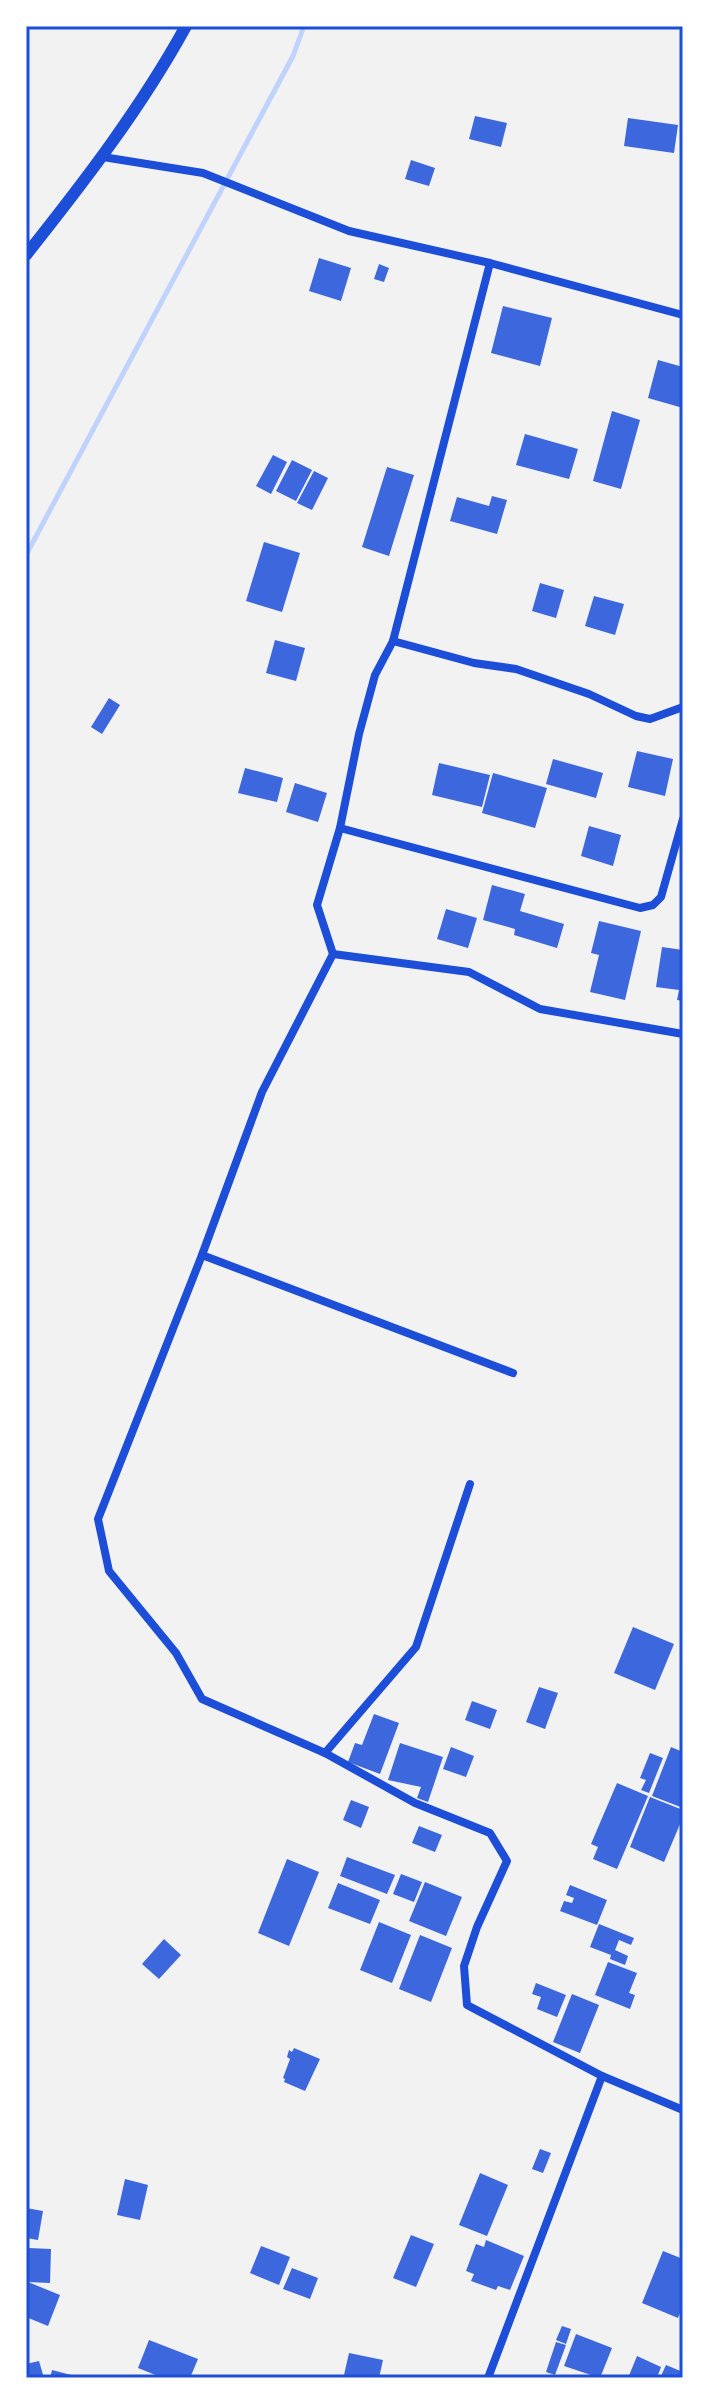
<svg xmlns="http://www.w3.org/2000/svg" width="709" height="2404" font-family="'DM Sans',sans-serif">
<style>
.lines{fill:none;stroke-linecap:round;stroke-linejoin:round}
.stream{stroke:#bfd3fe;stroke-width:5}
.building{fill:#3d67dc}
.minor{stroke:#1d4ed8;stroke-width:8}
.tertiary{stroke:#1d4ed8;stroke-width:12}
.neatline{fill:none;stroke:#1d4ed8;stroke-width:3}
</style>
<rect width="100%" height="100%" fill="#f2f2f2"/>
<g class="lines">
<path class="stream" d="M26,555l267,-499 11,-30"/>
</g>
<g class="building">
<path d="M475,116l32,7 -6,24 -32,-8z"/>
<path d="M628,118l50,7 -4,28 -50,-7z"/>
<path d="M411,160l24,8 -6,18 -24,-7z"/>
<path d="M319,258l32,10 -10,33 -32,-10z"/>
<path d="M379,264l10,4 -5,14 -10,-3z"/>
<path d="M503,306l49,12 -12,48 -49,-13z"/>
<path d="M658,360l25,7v41l-35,-10z"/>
<path d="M612,411l28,9 -19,69 -28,-8z"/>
<path d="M525,434l53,15 -9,30 -53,-14z"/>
<path d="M273,455l14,7 -16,32 -15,-8z"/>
<path d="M292,460l20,10 -16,31 -20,-10z"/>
<path d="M387,467l27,8 -25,81 -27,-9z"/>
<path d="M314,471l14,7 -16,32 -15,-7z"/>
<path d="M492,496l15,4 -10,34 -47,-13 7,-24 32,9z"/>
<path d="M264,542l36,11 -18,59 -36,-11z"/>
<path d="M540,583l24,7 -8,28 -24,-7z"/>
<path d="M594,596l30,8 -9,31 -30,-9z"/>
<path d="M275,640l30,8 -9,33 -30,-8z"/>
<path d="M109,698l11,7 -18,29 -11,-7z"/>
<path d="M637,751l36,8 -8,37 -37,-9z"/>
<path d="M553,759l50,14 -7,25 -50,-14z"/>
<path d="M439,763l51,12 -8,32 -50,-12z"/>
<path d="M245,768l38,10 -6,24 -39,-9z"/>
<path d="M493,773l54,15 -12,40 -53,-15z"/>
<path d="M295,783l32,10 -9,29 -32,-10z"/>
<path d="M589,826l32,9 -8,31 -32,-10z"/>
<path d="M492,885l33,9 -5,17 44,13 -7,24 -43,-13 1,-6 -32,-9z"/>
<path d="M446,909l31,9 -9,30 -31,-9z"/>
<path d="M599,921l42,10 -16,69 -35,-8 9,-37 -8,-2z"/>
<path d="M662,947l21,3v51l-6,-1 2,-10 -23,-3z"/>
<path d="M633,1627l41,17 -19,46 -41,-17z"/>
<path d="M539,1687l19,6 -13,36 -19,-7z"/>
<path d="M472,1701l25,9 -7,19 -25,-9z"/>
<path d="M374,1714l25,9 -19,51 -32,-12 7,-19 7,2z"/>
<path d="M400,1743l43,14 -15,45 -11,-4 4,-11 -33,-7z"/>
<path d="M451,1747l23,9 -8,21 -23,-8z"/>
<path d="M671,1747l12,5v56l-31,-12z"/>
<path d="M650,1753l13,5 -14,35 -8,-3 5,-10 -6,-2z"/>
<path d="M617,1783l31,13 -31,73 -24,-10 5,-12 -7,-3z"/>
<path d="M650,1797l33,13v7l-19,45 -34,-15z"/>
<path d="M351,1800l18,7 -8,21 -18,-8z"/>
<path d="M419,1826l23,9 -7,17 -23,-9z"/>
<path d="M347,1857l48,18 -8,19 -47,-18z"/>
<path d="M287,1859l32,13 -30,74 -31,-13z"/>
<path d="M401,1874l21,8 -8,20 -21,-8z"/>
<path d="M425,1882l37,15 -16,39 -37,-15z"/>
<path d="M338,1883l42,17 -10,24 -42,-16z"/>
<path d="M570,1885l37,15 -10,25 -37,-14 4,-10 8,2 2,-5 -8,-3z"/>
<path d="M379,1922l32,13 -19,48 -32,-13z"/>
<path d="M599,1924l35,14 -3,7 -12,-5 -4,10 13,6 -3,9 -15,-6 1,-4 -21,-8z"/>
<path d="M420,1935l32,13 -21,54 -32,-13z"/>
<path d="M164,1939l17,16 -22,24 -17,-15z"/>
<path d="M608,1962l29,11 -8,20 6,2 -5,14 -35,-14z"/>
<path d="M536,1983l30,12 -9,22 -20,-8 4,-12 -9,-3z"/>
<path d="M572,1994l27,11 -19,48 -27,-11z"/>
<path d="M294,2048l26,11 -15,32 -21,-9 1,-3 -2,-1 7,-19 -3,-2 2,-7 3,2z"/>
<path d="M540,2149l11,4 -8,20 -11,-4z"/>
<path d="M480,2173l28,12 -21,51 -28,-11z"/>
<path d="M125,2179l23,6 -8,35 -23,-5z"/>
<path d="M26,2208l17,3 -5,29 -12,-2z"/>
<path d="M411,2235l23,9 -18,43 -23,-9z"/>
<path d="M486,2240l38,16 -14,34 -12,-4 -2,4 -25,-9 3,-7 -8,-3 10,-27 8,3z"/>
<path d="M261,2246l29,11 -11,28 -29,-12z"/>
<path d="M29,2248l22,1 -1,34 -22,-1 1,-3 -3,-1z"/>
<path d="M663,2251l20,8v47l-5,12 -36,-15z"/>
<path d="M292,2268l26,10 -8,21 -27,-10z"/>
<path d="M28,2282l32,13 -12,31 -22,-9z"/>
<path d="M562,2326l9,3 -5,15 -10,-4z"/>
<path d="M576,2334l36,14 -12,30 -36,-12z"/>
<path d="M149,2340l49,19 -8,19h-27l-25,-10z"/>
<path d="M556,2342l10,3 -11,30 -9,-3z"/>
<path d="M349,2353l34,7 -4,18 -35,-3z"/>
<path d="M637,2356l24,11 -4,11h-29z"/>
<path d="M39,2361l5,17h-18v-14z"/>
<path d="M666,2365l17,7v6h-23z"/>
<path d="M52,2370l27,7v1h-29z"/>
</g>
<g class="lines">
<g class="minor">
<path d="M103,157l100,16 146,58 141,32 193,52"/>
<path d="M490,263l-97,378 -18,34 -16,59 -19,94 -23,77 16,49 -71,138 -60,163 311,118"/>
<path d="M393,641l81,22 42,6 73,25 47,22 14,3 33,-12"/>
<path d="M340,828l300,80 13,-3 8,-8 22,-78"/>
<path d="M333,954l136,18 71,37 143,25"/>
<path d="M202,1255l-104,264 11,52 67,82 26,46 123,54 90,50 75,30 17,28 -30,66 -13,39 3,39 135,71 81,34"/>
<path d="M325,1753l91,-106 54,-163"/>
<path d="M488,2378l114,-302"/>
</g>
<path class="tertiary" d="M26,255c58,-73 115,-147 160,-229"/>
</g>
<rect width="709" height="2404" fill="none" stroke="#ffffff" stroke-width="56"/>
<rect x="28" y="28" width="653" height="2348" class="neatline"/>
</svg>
